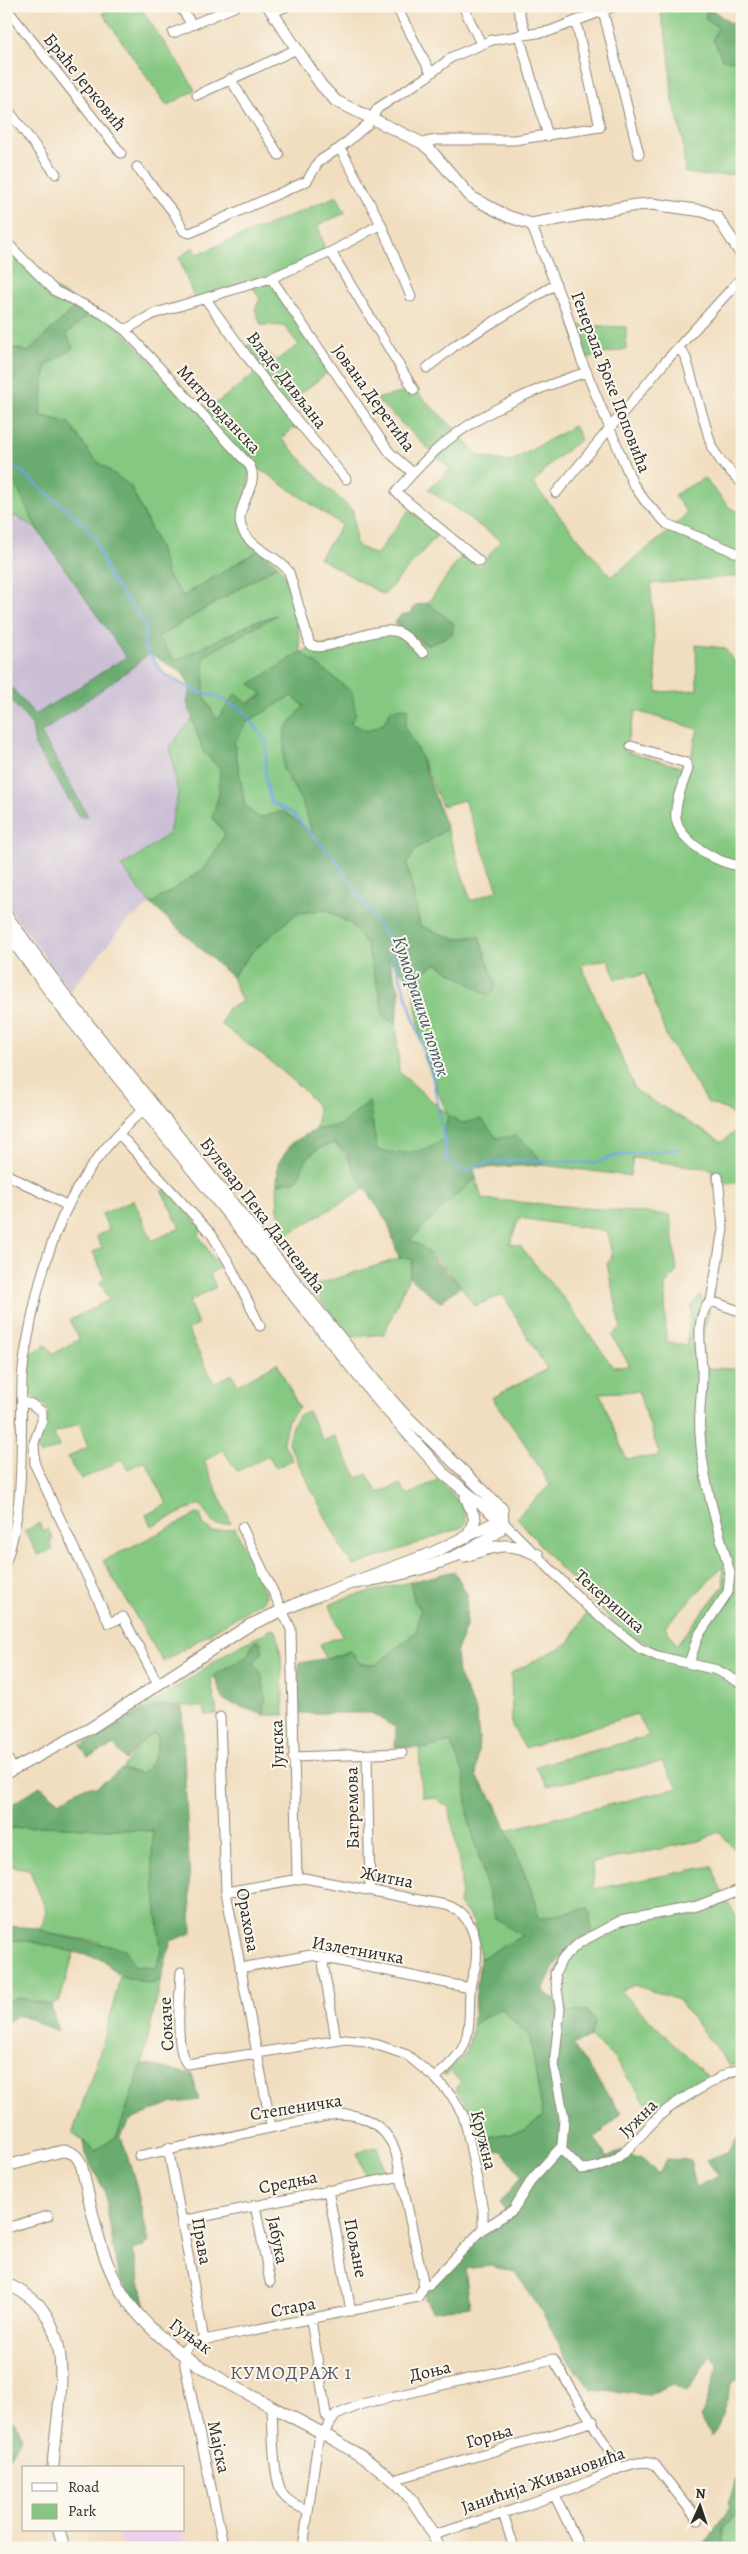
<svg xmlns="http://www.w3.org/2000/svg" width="748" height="2554" font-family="Alegreya,serif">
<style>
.built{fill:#ebd1eb}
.industrial{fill:#cbbfd5}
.green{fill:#84c881;stroke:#587a56;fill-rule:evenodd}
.forest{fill:#6bac6f;stroke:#4b6c4d;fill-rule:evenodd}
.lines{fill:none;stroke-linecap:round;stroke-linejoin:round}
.stream{stroke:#6da6dc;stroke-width:2.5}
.minor-casing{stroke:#8e8476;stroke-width:11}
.tertiary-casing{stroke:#8e8476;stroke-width:13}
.minor{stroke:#fff;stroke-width:9}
.tertiary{stroke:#fff;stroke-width:11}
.labels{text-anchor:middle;stroke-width:4;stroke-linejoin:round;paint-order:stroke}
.street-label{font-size:18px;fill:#2b2b2b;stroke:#fbf7ec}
.water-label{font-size:19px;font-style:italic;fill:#425669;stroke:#fbf7ec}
.neighbourhood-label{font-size:19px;letter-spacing:1px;fill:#595667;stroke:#fbf7ec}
</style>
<rect width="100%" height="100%" fill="#fbf7ec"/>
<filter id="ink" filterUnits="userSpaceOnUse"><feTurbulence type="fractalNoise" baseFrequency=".02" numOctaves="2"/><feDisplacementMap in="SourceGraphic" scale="10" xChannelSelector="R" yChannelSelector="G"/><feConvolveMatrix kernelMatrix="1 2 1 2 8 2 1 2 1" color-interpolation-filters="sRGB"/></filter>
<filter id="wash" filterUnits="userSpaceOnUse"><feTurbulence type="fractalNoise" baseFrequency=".0096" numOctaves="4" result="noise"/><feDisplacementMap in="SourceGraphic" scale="20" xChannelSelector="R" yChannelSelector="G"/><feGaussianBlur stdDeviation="1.12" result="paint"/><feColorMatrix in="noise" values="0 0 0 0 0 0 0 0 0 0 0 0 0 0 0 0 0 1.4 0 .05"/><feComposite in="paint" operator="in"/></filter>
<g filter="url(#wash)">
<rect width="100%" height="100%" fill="#f1dec0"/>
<path class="built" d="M116,2530H182L187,2548H122Z"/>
<path class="industrial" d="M6,458L163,673L191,689L187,702L225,834L151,904L126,922L70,991L6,904Z"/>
<path class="green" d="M107,6H144L141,8C158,36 179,61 195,90L167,106L103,14Z
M659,6H708L705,19L718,27L722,59L742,62V177L738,178L736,174L709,176L685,173L683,140L672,96L669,52Z
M337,196L345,213L318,225L326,254L272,278L333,368L285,406L300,424L281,438L326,486L353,511L356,545L376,555L409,510L439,533L384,595L319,558L342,525L261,470L251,467L241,526L261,549L183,596L167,575L159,547L131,487L93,458L69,423L40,415L46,366L73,348L66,334L95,310L111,319L202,414L258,371L242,349L258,340L275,361L299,345L284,326L261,325L255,309L260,299L251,284L195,301L179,258L193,247L198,254Z
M6,242L41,280L79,303L28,352L6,345Z
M571,325L626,327V349L581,359Z
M414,390L459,433L478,456L510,462L574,426L581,439L552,462L533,484L611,577L667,533L687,513L674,495L704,478L730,508L742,513V576L651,584L657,692L697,690L696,645L724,648L736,663H742V1123L727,1110L708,1103L666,1036L645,974L616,979L608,959L581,965L636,1091L722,1142L742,1126V1192L739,1182L713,1186L712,1169L633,1158L630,1176L544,1165L532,1149L475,1130L429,1149L400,1155L377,1150L368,1102L340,1125L315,1130C316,1124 319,1116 318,1110C313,1090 240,1039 221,1024L227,1009L242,1002L232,977L252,952L297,913L327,910L351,924L366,944L381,1000L383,1017L396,1023L399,1072L447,1114L424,1056L412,983L436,963L489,996L496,986L479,936L455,939L420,926L407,864L416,849L447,829L471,901L498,890L464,800L442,806L419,753L392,709L383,724L368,731L349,723L352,692L251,684L263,694L217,720L204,696L203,656L274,616L254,622L175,661L158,637L278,565C296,589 297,623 301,652L372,632L390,631L429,645L454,624L428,603L462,555L479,567L501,541L428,489L450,469L376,399ZM636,711L698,729L688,769L624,751Z
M6,477L13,479L37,529L16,516L6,521Z
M291,695L304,706L285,730L283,769L302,802L314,834L259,818L245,806L234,742L247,722Z
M192,719L204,753L220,769L219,795L212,817L225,834L205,868L151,904L121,866L139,856L169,833L178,794L170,747Z
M334,1143C349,1156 356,1173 367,1188L286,1235L278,1210L277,1184L297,1180C307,1156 309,1151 334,1143Z
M476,1178L482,1199L670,1215L677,1271L665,1285L666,1341L686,1346L692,1306L700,1295L710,1311L701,1341L702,1368L738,1369L742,1372V1858L719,1831L703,1840L592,1863L594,1889L712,1866L724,1897L742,1925L741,2064L730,2066L678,2000L635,1985L620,1991L711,2080L655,2115L612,2056L590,2037L595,2022L579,2012L565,2011L555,1974L589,1908L538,1919L536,1902L506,1830L678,1788L662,1762L547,1786L535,1766L649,1736L637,1714L525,1748L512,1726L511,1673L569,1643L589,1608L639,1648L688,1662L682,1657L653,1647L620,1629L553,1561L517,1517L550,1485L525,1444L492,1398L547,1369L503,1295L474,1306C461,1284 434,1250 410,1241L437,1212ZM519,1218L607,1231L612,1256L607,1265L621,1327L612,1336L630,1366L613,1367L565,1300L520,1246L510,1244ZM638,1391L660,1456L626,1459L600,1393ZM722,1567L724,1585L676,1645L665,1626Z
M167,1189L203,1230L198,1234L219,1268L210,1273L216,1287L189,1302L198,1324L188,1330L214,1383L232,1374L238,1385L277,1363L299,1408L288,1420L283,1442L292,1460L276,1468L269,1456L237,1471L223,1450L204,1461L231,1523L217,1525L212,1522L200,1504L151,1526L146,1515L167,1504L145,1461L128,1469L123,1459L82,1479L74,1470L68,1457L88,1447L79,1423L54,1434L59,1447L40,1455L36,1445L49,1413C45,1402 38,1402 30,1394C21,1386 28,1366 29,1355L46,1345L53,1354L79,1339L70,1320L109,1300L100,1282L105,1278L93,1252L102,1248L96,1236L109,1230L102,1214L134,1200L152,1241L180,1228L162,1191Z
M404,1257L413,1259L409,1277L384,1334L351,1337L309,1287Z
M308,1411L323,1441L334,1436L358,1478L367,1474L378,1493L400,1484L408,1495L439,1479L465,1509L466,1523L462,1527L354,1566L345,1555L288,1443C291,1427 292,1417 308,1411Z
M199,1513L204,1525L212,1532L235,1528L266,1595L264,1600L163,1662L103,1561Z
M39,1523L43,1531L48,1529L53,1539L50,1541L53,1549L38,1555L25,1531Z
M410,1582L415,1604L421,1609L416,1632L376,1665L361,1664L350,1651L325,1659L320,1644L342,1636L330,1605L345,1598Z
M272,1629L277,1632L281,1656L284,1715H264L265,1697L262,1675L254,1663L263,1652L255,1641L247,1656L211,1679L217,1714L206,1715L203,1707L161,1705L141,1712L82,1748L80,1745L162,1697L230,1651Z
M156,1733C159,1751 154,1760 142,1774L122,1769L144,1739Z
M450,1741L464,1774L469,1820L522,1936L480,1959C479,1936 477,1919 458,1904C467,1888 453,1828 449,1808L436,1798L422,1797L419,1748H427Z
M41,1826L153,1831L152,1860L161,1951L156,1969L146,1966L135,1967L99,1942L50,1934L40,1930L47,1912L29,1869L6,1865V1829Z
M6,1940L29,1941L74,1952L60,2000L51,2005L17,1998L6,2001Z
M120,1976L153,1984L161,1979L142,2064L117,2136L95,2151L73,2132L107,2030Z
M501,2008L530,2038L543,2116L525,2130L478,2139L469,2110L455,2088L461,2083L450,2071L444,2076L442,2074C464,2058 469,2052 472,2025Z
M377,2146L386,2173L367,2180L357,2153Z
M6,2469L16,2548H6Z
M742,2508V2548H724V2528Z"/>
<path class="forest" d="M708,6L731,24L742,21V62L722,59L713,39L718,27L705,19Z
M79,303L95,310L66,334L73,348L46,366L40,415L69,423L93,458L131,487L159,547L167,575L183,596L261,549L278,565L158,637L175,661L254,622L277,615L204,656V696L217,720L235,694L248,704L263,695L250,684L301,652L352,692L356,715L350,723L368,731L383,724L392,709L408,708L405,728L419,753L447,829L416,849L407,864L420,926L455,939L479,936L496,986L489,996L436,963L412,983L388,959L400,992L396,1023L383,1017L381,1000L366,944L351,924L327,910L297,913L252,952L232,977L151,904L205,868L225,834L212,817L219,795L220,769L204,753L187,702L191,689L184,674L149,653L133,667L41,733L88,816L80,817L35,746L32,725L6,694L11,687L35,715L126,657L37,529L13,479L6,477V345L28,352ZM291,696L304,706L285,729L283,769L302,802L313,834L283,811L259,818L245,806L234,743L247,722Z
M428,603L454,624L452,634L429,645L401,630L395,623L401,615L411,613L416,605Z
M369,1102L377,1150C402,1155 422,1154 443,1140L448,1115L462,1123L481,1119L497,1138L516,1136L532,1149L544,1165L474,1168L476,1178L437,1212L410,1241L420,1245L461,1286L440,1302L409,1277L413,1259L399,1258L388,1223L354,1171L346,1153L335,1143C310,1149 307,1157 297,1180L277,1184L278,1163L293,1142L315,1130L340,1125Z
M454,1571L467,1594L466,1626L456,1653L458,1674L476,1712L479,1739L476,1776L496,1804L536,1902L538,1919L589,1908L593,1936C563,1953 555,1959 543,1991L556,2000L565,2011L578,2012L586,2010L595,2022L590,2037L573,2045L621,2113L595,2139L607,2158L622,2150L635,2158L641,2157L659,2174L667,2159L690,2160L696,2187L718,2176L707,2160L729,2151L742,2131V2380L734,2379L718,2426L711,2437L701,2418L719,2364L710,2356L687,2392L672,2384L649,2395L592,2389L570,2364L541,2310L515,2272L490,2266L465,2269L470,2306L432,2311L425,2299V2291L474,2237L506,2215L501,2202L522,2176L502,2152L478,2150L482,2147L478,2139L525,2130L543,2116L530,2038L501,2008L472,2025L480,1959L522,1936L495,1918L469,1820L464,1774L450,1742L427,1748L395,1747L396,1728L371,1713H297L299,1663L334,1657L350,1651L361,1664L376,1665L416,1632L421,1609L415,1604L410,1582Z
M255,1641H260L263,1652L254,1663L262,1674L265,1697L264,1715L224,1701L214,1675L247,1656Z
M161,1705L182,1708L192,1933L171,1941L161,1979L153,1984L120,1976L102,1959L29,1941L6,1940V1926L37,1928L50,1934L125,1949L135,1967L146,1966L156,1969L161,1951L152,1860L153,1831L41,1826L6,1829V1808L40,1786L59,1802L84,1787H97L122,1769L142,1774C154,1761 160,1751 156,1733L144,1739L126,1760L114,1745L88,1757L82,1748L141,1712Z
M17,1998L51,2005L58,2031L23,2016H17L6,2023V2001Z
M142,2064L192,2074L199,2100L168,2104L129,2121L121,2136L135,2181L149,2242L144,2247L133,2250L146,2307L138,2308L118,2276L104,2190L85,2154L83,2141L95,2151L117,2136Z
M6,2419L16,2422L22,2437L6,2461Z
M742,2466V2508L724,2528V2548H700L710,2538L730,2507L728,2504Z"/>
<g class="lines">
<path class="stream" d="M6,455L10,462L83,523L95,538L109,577L146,625L144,647L163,673L191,689L218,697L245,712L267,743L265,777L271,802L292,813L335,859L388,940L433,1078L446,1149L445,1158L464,1171L490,1162L519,1160L595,1163L615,1156L679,1149"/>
</g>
</g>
<g filter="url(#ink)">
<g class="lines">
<defs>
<path id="minor" d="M180,6L192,25
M396,6L431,73
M463,6L481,44
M517,6L526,34
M6,8L121,153
M603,11L639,154
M272,13L287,6
M173,33L236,6
M519,35L548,136
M230,79L279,155
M197,95L297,49
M6,107L56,174
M422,143L436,140H514L600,127L576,22
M340,148L381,224L411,297
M137,167L174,213L184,231L190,233L307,181L319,161L340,148L368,124L378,108L425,78L452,57L492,40L550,31L615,6
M531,224L565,308L581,359L633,484L645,501L667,524L742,555
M6,242L55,291L103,314L125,330L250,466C260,485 235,506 241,526C248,549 277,554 289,572L310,645C327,654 373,624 398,632C407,635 416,646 423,653
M331,252L414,390
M271,278L390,453L413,473
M205,298L273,392L346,479
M125,330L153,314L271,278L331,252L381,224
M679,347L686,358L712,448L723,464L742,483
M427,368L457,344L556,284
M556,493L665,362L742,277
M479,561L396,492C408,479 420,465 433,453C472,416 535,388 587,372
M631,746L686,763L688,769C683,783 674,804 676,818C680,843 719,864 742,866
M119,1134L212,1235L229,1263L260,1326
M6,1174L66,1205
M711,1301L723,1229L718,1177
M22,1402L31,1404L42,1412V1421L34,1443L35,1465L109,1623L123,1617L158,1684
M503,1522L589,1608L639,1648L657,1656L717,1670L742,1684
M242,1527L291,1629L297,1878
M6,1561C26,1503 20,1441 22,1381C23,1359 28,1338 32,1317C49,1231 79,1163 148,1106
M689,1663L698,1636L728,1592L730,1573C718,1527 702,1480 700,1433C698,1412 703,1390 702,1368C701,1349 694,1315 711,1301L742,1312
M220,1717L226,1892L271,2126
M6,1755L13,1770
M367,1755L370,1890
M293,1757L402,1753
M226,1892L304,1878L446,1905C472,1913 480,1943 475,1968C473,1976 470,1982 470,1990C469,2007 471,2031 463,2047C457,2059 445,2069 435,2078
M322,1957L336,2040
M240,1968L311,1955L470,1988
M181,1972C180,1992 174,2049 187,2064L346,2039L366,2041L407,2055L435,2078L452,2096L463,2115L467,2130L483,2210V2229
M168,2148L204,2340
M561,2149L581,2169C624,2168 635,2136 664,2112C679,2100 697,2090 714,2081C722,2076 732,2069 742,2070
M139,2156L331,2115C360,2111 386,2124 396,2153L424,2286
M328,2190L351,2311
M255,2205L270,2282
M182,2221L401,2176
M6,2228L48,2216
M311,2320L325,2408L326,2415L331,2420
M272,2406C273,2426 272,2481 284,2496C290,2503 299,2507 307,2510
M393,2480L557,2433L593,2421
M555,2496L580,2548
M503,2513L514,2548
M433,2535C486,2519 539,2503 590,2481C605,2475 641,2455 655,2465L698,2520
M224,2548L185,2366C182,2347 186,2344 204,2340L418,2297L424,2286L430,2284L483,2229L513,2210L532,2179L562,2146L564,2118L554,2065L560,2009L555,1974L562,1959L579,1943L620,1921L697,1906L742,1889
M303,2548L318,2440L336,2415L362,2404L553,2359L620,2468"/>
<path id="tertiary" d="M268,6L321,85L336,101L422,143L432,152L471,197L507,216L531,224L636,205L652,204L703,211L717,217L742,255
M6,915L64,994L375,1381L402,1412L502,1509L503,1522L499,1531C456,1563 405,1575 354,1583
M6,932L65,1012L378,1400L444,1474L503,1522
M466,1497L475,1519L467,1537
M465,1556C495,1546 508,1540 538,1555
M6,1773L91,1728L248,1626L303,1601L432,1553L492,1524L503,1522
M6,2166L62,2151C72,2151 77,2155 81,2164C93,2212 99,2262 129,2303C190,2385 314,2414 392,2479C413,2497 428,2523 439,2548
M6,2283C17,2289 29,2295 38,2304C77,2348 55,2416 53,2468
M59,2530L64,2548"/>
</defs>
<use href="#minor" class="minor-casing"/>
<use href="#tertiary" class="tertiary-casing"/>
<use href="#minor" class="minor"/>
<use href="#tertiary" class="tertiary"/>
</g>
</g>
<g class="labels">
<g class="street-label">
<text transform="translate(85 82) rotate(51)" y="6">Браће Јерковић</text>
<text transform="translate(287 380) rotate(52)" y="6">Владе Дивљана</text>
<text transform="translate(611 382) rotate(69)" y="6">Генерала Ђоке Поповића</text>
<text transform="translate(374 398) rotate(54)" y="6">Јована Деретића</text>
<text transform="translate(219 409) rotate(47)" y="6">Митровданска</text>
<text transform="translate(263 1215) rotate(52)" y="6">Булевар Пека Дапчевића</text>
<text transform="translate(610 1601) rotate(41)" y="6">Текеришка</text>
<text transform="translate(277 1744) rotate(-92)" y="6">Јунска</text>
<text transform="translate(352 1808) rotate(-91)" y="6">Багремова</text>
<text transform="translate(387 1877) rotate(11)" y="6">Житна</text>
<text transform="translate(248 1920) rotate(80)" y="6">Орахова</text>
<text transform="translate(358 1950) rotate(10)" y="6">Излетничка</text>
<text transform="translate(166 2024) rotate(-93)" y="6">Сокаче</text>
<text transform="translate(296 2107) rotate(-9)" y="6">Степеничка</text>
<text transform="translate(638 2118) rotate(-45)" y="6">Јужна</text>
<text transform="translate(484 2140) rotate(76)" y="6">Кружна</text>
<text transform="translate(288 2182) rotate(-11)" y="6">Средња</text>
<text transform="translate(278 2240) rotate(79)" y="6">Јабука</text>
<text transform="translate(202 2241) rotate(80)" y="6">Права</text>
<text transform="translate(356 2248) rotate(79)" y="6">Пољане</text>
<text transform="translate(293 2307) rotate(-11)" y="6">Стара</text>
<text transform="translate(191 2336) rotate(36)" y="6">Гуњак</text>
<text transform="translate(430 2371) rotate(-13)" y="6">Доња</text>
<text transform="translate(489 2436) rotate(-16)" y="6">Горња</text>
<text transform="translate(219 2447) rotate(78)" y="6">Мајска</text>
<text transform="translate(543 2480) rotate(-19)" y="6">Јанићија Живановића</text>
</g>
<g class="water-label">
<text transform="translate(422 1006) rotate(72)" y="7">Кумодрашки поток</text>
</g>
<g class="neighbourhood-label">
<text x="291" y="2379">КУМОДРАЖ 1</text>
</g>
</g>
<rect width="748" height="2554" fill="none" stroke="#fbf7ec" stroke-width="25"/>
<rect x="22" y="2466" width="162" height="65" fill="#fbf7ec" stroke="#a8a59f"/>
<rect x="32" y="2483" width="25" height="8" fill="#ffffff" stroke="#a8a59f"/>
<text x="68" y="2492" font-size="15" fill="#2b2b2b">Road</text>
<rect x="32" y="2504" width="25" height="15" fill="#84c881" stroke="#a8a59f"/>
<text x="68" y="2516" font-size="15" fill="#2b2b2b">Park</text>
<g transform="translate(700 2506) rotate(3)" stroke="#fbf7ec" stroke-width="4" paint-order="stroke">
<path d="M0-4L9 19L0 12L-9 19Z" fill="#2b2b2b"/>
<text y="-8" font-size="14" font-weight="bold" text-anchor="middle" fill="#2b2b2b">N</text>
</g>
</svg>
